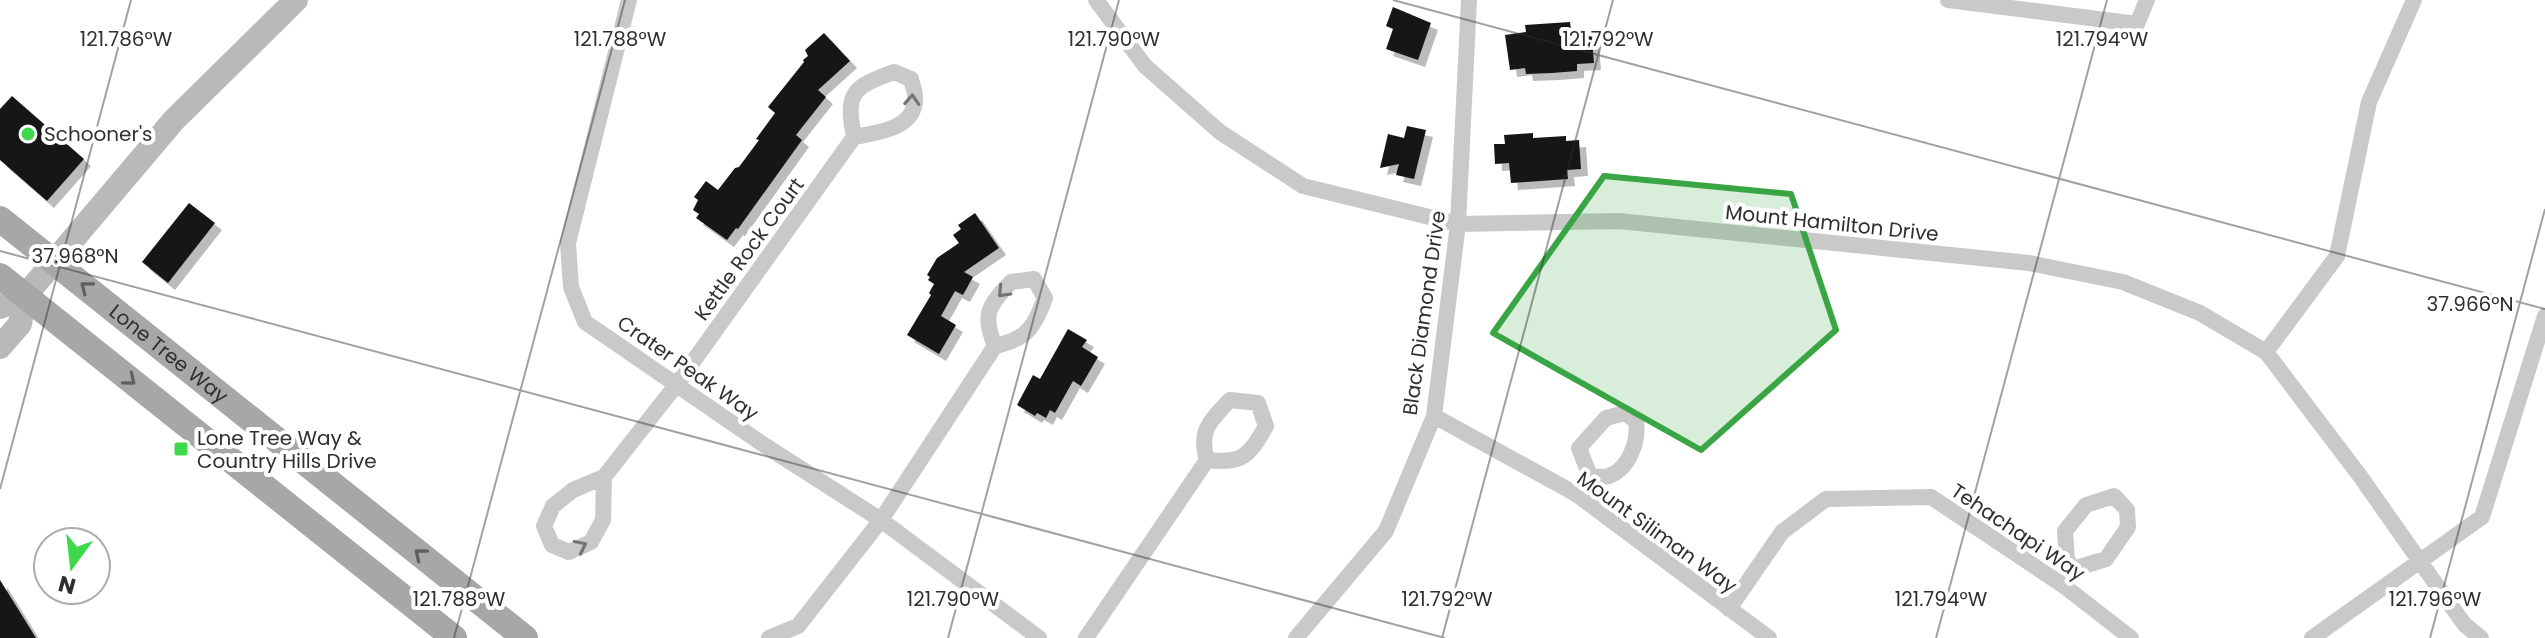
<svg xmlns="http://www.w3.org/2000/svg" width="2545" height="638" font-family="Poppins,sans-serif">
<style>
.building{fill:#161616;filter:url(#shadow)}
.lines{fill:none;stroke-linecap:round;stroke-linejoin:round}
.street{stroke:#c9c9c9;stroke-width:16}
.secondary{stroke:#b9b9b9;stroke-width:24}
.primary{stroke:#a7a7a7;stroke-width:26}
.oneway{stroke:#747474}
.oneway2{stroke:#5f5f5f}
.marked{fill:#3aa544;fill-opacity:0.2;stroke:#3aa544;stroke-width:6;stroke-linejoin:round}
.ticks{fill:none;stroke:#2f2f2f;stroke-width:2;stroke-opacity:0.45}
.poi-dot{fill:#3ed84d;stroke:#fff;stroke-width:3}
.labels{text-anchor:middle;stroke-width:8;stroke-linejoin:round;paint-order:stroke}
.poi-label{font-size:20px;fill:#2f2f2f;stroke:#fff;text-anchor:start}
.street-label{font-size:20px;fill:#2f2f2f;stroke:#fff}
.ticks-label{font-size:20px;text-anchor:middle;fill:#2f2f2f;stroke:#fff;stroke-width:8;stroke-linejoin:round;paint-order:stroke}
</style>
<defs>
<filter id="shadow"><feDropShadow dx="7" dy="7" stdDeviation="0" flood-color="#0004"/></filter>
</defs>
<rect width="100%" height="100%" fill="#fff"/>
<path class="building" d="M1393,7L1431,23L1418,60L1386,49L1393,29L1386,26Z
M1570,22L1571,30L1591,28L1594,63L1577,64V71L1552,73L1526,74L1525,68L1510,70L1505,35L1526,32L1525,25Z
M824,33L850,61L818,90L826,97L796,135L802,140L738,229L736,228L727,240L696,218L699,214L693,210L698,200L694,197L706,181L718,190L735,168L739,167L759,140L756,139L775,113L768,107L804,62L803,60L808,56L805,50Z
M12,96L84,159L47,201L0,160V109Z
M1407,126L1426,130L1414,179L1396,175L1399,164L1380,168L1388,134L1404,138Z
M1533,133V138L1566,136V141L1579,140L1581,169L1567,170L1568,179L1511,183L1509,163L1495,164L1494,144H1505L1504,135Z
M189,203L215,223L168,283L142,262Z
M975,213L999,248L964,272L973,277L963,295L955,291L941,316L956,325L939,354L907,335L931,295L929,293L934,284L928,280L930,277L927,275L937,258L959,243L953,235L961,229L958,225Z
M1068,329L1087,340L1082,347L1098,357L1081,386L1073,381L1055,413L1050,410L1046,418L1037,413L1035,416L1017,405L1033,375L1040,379Z
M0,580L36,638H0Z"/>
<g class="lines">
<path class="street" d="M629,0L568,243L571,287L585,322L761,443L881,520L1039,638
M1096,0L1145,66L1220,132L1303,186L1458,224L1619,221L2029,263L2123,282L2200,313L2266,352L2360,476L2464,624L2481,638
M1948,0L2137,24L2147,0
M2266,352L2337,256L2369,102L2414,0
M1230,400L1258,403L1266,426C1249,456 1243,464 1207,460C1198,431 1210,421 1230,400Z
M1625,413L1636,421C1639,440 1630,468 1609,476C1604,478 1596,476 1590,476L1579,448L1606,418Z
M1434,416L1576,494L1769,638
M604,477L603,520L591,542L569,552L552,545L544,526L553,506L573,490L604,477L677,384L854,137C876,133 915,129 915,99C916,93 912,85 911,79L894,72C853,87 845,92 854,137
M2064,586L2073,569L2106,559L2128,527L2127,510L2114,496L2086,505L2065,531L2067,559L2073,569
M1729,609L1782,532L1826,499L1931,497L2064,586L2131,638
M769,638L798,626L881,520L995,346C1027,339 1034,328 1045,298L1034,279L1011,282C988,306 982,315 995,346
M1086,638L1207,460
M1296,638L1386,531L1434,416L1458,224L1469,0
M2312,638L2482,517L2545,316"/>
<path class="secondary" d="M0,307L25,296L174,120L296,0
M0,347L20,324L25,296"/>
<g class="primary">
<path id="s1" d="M0,219L525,638"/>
<path d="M0,276L454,638"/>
</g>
</g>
<defs><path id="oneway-chevron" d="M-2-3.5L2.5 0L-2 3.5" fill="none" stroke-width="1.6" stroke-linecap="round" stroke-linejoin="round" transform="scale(2)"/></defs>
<g class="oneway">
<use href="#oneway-chevron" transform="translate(912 100) rotate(-87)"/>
<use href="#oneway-chevron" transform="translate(1003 292) rotate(134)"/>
<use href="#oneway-chevron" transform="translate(581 546) rotate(-26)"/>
</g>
<g class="oneway2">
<use href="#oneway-chevron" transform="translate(86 287) rotate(-142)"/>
<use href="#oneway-chevron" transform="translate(130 380) rotate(39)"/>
<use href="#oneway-chevron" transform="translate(420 554) rotate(-141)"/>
</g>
<path class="marked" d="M1604,176L1791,194L1836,330L1701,450L1493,333Z"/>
<path class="ticks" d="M1393,0L2545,309M0,251L1445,638M0,489L131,0M454,638L625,0M948,638L1119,0M1442,638L1613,0M1936,638L2107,0M2430,638L2545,209"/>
<g class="poi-dot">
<circle cx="28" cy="134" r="8"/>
<rect x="173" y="441" width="16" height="16" rx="4"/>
</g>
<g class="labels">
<g class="poi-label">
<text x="44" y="141">Schooner's</text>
<text x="197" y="445">Lone Tree Way &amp;<tspan x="197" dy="23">Country Hills Drive</tspan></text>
</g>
<g class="street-label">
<text transform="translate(1832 223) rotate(6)" y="7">Mount Hamilton Drive</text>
<text transform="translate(749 249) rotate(-54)" y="7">Kettle Rock Court</text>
<text transform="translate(1424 313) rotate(-82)" y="7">Black Diamond Drive</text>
<text dy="7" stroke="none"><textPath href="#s1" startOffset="216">Lone Tree Way</textPath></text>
<text transform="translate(688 368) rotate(35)" y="7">Crater Peak Way</text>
<text transform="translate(1657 532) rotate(36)" y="7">Mount Siliman Way</text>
<text transform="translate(2018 532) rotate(34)" y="7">Tehachapi Way</text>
</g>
</g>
<g class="ticks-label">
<text x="126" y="46">121.786°W</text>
<text x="620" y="46">121.788°W</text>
<text x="1114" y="46">121.790°W</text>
<text x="1608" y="46">121.792°W</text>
<text x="2102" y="46">121.794°W</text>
<text x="75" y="263">37.968°N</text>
<text x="2470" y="311">37.966°N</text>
<text x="459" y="606">121.788°W</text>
<text x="953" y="606">121.790°W</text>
<text x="1447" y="606">121.792°W</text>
<text x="1941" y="606">121.794°W</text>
<text x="2435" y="606">121.796°W</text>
</g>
<g transform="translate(72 566) rotate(195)"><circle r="38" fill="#ffffff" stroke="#acacac" stroke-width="2"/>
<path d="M0-6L14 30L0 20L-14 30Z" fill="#3ed84d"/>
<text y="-12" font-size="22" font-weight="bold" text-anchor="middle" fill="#2f2f2f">N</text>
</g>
</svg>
